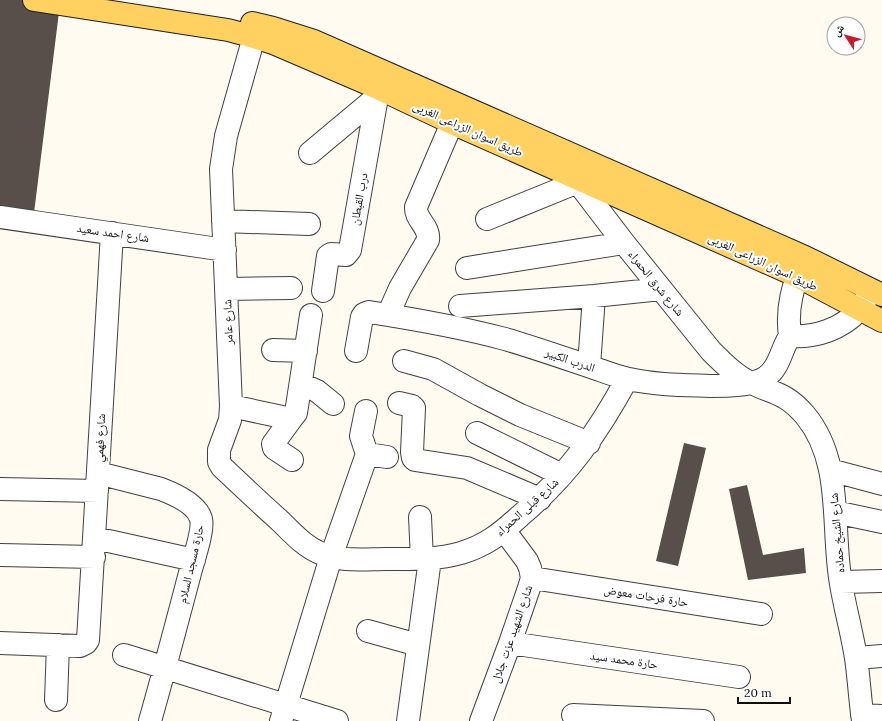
<svg xmlns="http://www.w3.org/2000/svg" width="882" height="721" font-family="Lora,'Noto Naskh Arabic',serif">
<style>
.building{fill:#584f4a}
.lines{fill:none;stroke-linecap:round;stroke-linejoin:round}
.minor-casing{stroke:#414141;stroke-width:24}
.major-casing{stroke:#1f1f1f;stroke-width:24}
.minor{stroke:#fff;stroke-width:22}
.major{stroke:#ffd160;stroke-width:22}
.labels{text-anchor:middle;stroke-width:4;stroke-linejoin:round;paint-order:stroke}
.street-label{font-size:12px;fill:#0e0e0e;stroke:#fff}
</style>
<rect width="100%" height="100%" fill="#fffbf0"/>
<path class="building" d="M0,0H32L60,4L33,221L0,217Z
M684,443L706,448L678,566L656,561Z
M747,485L763,555L804,548L806,573L748,580L729,489Z"/>
<g class="lines">
<defs>
<path id="minor" d="M254,37L226,136L221,169L231,406L230,420L219,450V462L222,467C241,485 259,502 278,519C291,531 303,546 320,553C340,562 365,559 386,559C412,559 436,560 461,553C487,545 500,534 520,516C568,475 597,434 627,379
M310,153L377,97
M572,175L624,243L711,351C723,363 736,376 751,383C775,394 786,393 805,415C844,462 831,527 841,584C845,608 852,633 856,658C859,679 860,700 863,721
M0,217L225,250
M487,219L578,182
M223,221L309,224
M467,268L624,243
M227,289L291,288
M323,291L328,256L331,254L346,255L350,250L377,97L380,89
M460,306L594,296L661,289
M388,315L400,288L428,240C430,226 415,220 416,207L452,123
M790,336C815,338 842,329 859,310C863,305 866,299 869,294
M790,336C786,308 793,285 804,259
M273,350L306,351
M356,351L362,317L364,314L369,312C414,319 460,327 505,339C536,348 567,359 597,369C608,373 618,377 629,379C656,385 683,385 710,386C726,386 753,386 766,377C780,367 781,349 790,336
M404,361L433,369L480,395L520,415L589,443
M589,366L594,296
M301,384L317,391L333,404
M399,403L412,406L414,408L412,452L413,458L415,460L467,468L540,499
M231,406L287,418H292L296,413L311,315
M477,433L562,475
M367,454L387,457
M292,460L274,448L273,444L292,418
M830,470L882,484
M98,473L161,489C174,494 197,504 201,519C204,530 193,561 190,573C177,622 164,672 150,721
M0,489L97,491
M835,512L882,522
M420,517L422,559
M95,538L194,560
M0,555L94,557
M532,578L761,614
M841,582L882,581
M368,631L418,645
M0,643L80,646L86,643L88,640L112,233
M510,643L739,677
M124,655L337,721
M856,658L882,656
M56,700L58,645
M573,715L703,721
M862,715L882,716
M281,721L331,557L366,457L367,454L361,436L366,411
M408,721L430,559
M481,721L510,643L529,588L532,578L530,568L527,561L504,530"/>
<path id="major" d="M34,0L228,30L254,37L273,43L380,89L452,123L797,276L882,321
M252,23L273,28L314,41L805,257L882,295"/>
</defs>
<use href="#minor" class="minor-casing"/>
<use href="#major" class="major-casing"/>
<use href="#minor" class="minor"/>
<use href="#major" class="major"/>
</g>
<g class="labels">
<g class="street-label">
<text transform="translate(468 129) rotate(24)" y="4">طريق اسوان الزراعى الغربى</text>
<text transform="translate(359 199) rotate(-80)" y="4">درب القبطان</text>
<text transform="translate(113 233) rotate(8)" y="4">شارع احمد سعيد</text>
<text transform="translate(763 262) rotate(25)" y="4">طريق اسوان الزراعى الغربى</text>
<text transform="translate(656 283) rotate(51)" y="4">شارع شرق الحمراء</text>
<text transform="translate(228 322) rotate(-92)" y="4">شارع عامر</text>
<text transform="translate(570 360) rotate(19)" y="4">الدرب الكبير</text>
<text transform="translate(100 438) rotate(-87)" y="4">شارع فهمي</text>
<text transform="translate(527 507) rotate(-42)" y="4">شارع قبلى الحمراء</text>
<text transform="translate(837 533) rotate(-95)" y="4">شارع الشيخ حماده</text>
<text transform="translate(191 564) rotate(-77)" y="4">حارة مسجد السلام</text>
<text transform="translate(646 596) rotate(9)" y="4">حارة فرحات معوض</text>
<text transform="translate(512 634) rotate(-71)" y="4">شارع الشهيد عزت جلال</text>
<text transform="translate(624 660) rotate(8)" y="4">حارة محمد سيد</text>
</g>
</g>
<g transform="translate(846 36) rotate(306)"><circle r="19" fill="#ffffff" stroke="#9f9f9f"/>
<path d="M0-3L7 15L0 10L-7 15Z" fill="#cb1929"/>
<text y="-6" font-size="11" font-weight="bold" text-anchor="middle" fill="#0e0e0e">ش</text>
</g>
<path d="M738 697v6h52v-6" fill="none" stroke="#0e0e0e" stroke-width="2"/>
<text x="744" y="697" font-size="12" fill="#0e0e0e" stroke="#ffffff" stroke-width="3" paint-order="stroke">20 m</text>
</svg>
